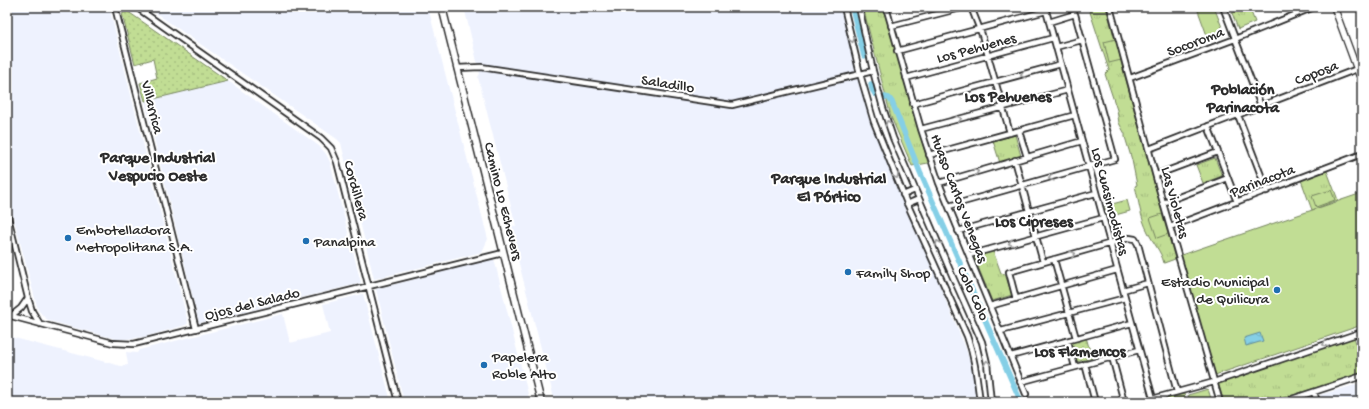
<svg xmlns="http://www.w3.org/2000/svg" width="1369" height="409" font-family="'Gochi Hand',sans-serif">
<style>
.built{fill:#eef2fe}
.grass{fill:url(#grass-dots);stroke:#768460}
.park{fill:url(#park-tufts);stroke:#768460}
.pitch{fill:#c1dd94;stroke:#768460}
.water{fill:url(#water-waves);stroke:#618d9b}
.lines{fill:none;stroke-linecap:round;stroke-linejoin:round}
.canal{stroke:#85cfe6;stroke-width:5.5}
.minor-casing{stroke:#2b2b2b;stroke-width:8}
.tertiary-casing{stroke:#2b2b2b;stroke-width:8}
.secondary-casing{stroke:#2b2b2b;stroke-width:9}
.minor{stroke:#fff;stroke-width:4.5}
.tertiary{stroke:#fff;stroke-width:5.5}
.secondary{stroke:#fff;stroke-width:6}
.oneway{stroke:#a0a0a0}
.poi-dot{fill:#1f6fb2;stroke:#fff;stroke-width:1.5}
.labels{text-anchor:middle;stroke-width:4;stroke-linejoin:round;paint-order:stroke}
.street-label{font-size:15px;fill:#2b2b2b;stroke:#fff}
.poi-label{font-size:15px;fill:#2b2b2b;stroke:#fff;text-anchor:start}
.neighbourhood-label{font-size:16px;font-weight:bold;fill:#2b2b2b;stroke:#fff}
</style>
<defs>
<pattern id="grass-dots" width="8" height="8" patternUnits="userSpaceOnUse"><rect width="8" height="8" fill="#c1dd94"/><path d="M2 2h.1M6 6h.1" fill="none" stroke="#a6be80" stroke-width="1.8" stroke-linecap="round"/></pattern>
<pattern id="park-tufts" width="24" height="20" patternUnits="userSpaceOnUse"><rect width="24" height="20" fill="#c1dd94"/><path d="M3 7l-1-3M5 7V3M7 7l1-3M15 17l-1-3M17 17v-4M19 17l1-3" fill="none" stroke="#a6be80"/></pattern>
<pattern id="water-waves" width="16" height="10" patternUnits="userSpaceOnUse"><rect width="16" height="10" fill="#85cfe6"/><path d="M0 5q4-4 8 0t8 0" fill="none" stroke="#73b2c5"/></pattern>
</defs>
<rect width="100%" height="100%" fill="#fff"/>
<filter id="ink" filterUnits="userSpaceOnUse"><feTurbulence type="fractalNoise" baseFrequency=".025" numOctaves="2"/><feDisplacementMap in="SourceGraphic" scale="8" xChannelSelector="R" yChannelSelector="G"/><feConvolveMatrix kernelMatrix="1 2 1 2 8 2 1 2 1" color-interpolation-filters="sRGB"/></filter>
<g filter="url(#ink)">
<path class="built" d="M7,7H109L188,323L186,325L144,337L125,339H116L50,321L45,318L38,310L7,193Z
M147,7H428L488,239L482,252L374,279L341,143L337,139Z
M464,7H840L859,82L946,301L966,349L976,381L978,402H555L509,225L516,226L478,77L480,74Z
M228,81L319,146L326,154L330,162L361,283L199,323L145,101Z
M494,259L530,402H404L376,289Z
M363,294L391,402H7V336L121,366L128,365L126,352L137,353L139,350L283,314L290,343L330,333L323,304Z
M1362,383V402H1322L1320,395Z"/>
<path class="grass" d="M127,11L228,81L145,101L140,83L157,78L153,59L135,64L122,14Z
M1086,337L1092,358L1077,362L1071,342Z"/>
<path class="park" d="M863,7H884L928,163L912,166L891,117Z
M1096,7H1106L1175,259L1164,263C1161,251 1153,243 1148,232C1140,217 1139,201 1135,186L1137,185L1132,160L1125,137V134L1119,123L1117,110L1105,74L1109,70L1089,9Z
M1245,7H1249L1255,22L1238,29L1232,13Z
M1015,135L1021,156L1000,163L993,141Z
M1215,158L1222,176L1203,183L1196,165Z
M1327,171L1338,200L1312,210L1301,180Z
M993,251L1001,273L1005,274L1012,295L992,301L974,257Z
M1354,337L1362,363V373L1271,402H1224L1218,383Z
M1184,394L1186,402H1158V401Z"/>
<path class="pitch" d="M1198,7H1214L1225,35L1209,41L1197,8Z
M1116,39L1121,60L1109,63L1104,42Z
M1331,190L1335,200L1316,207L1312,196Z
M1362,193V325L1215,375L1181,255Z
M1127,200L1130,211L1108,217L1105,206Z
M1162,214L1168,234L1157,238L1150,218Z
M1208,389L1212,402H1190L1188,395Z"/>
<path class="water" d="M1260,333L1263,341L1246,346L1244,338Z"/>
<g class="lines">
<path class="canal" d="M852,7L864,56
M871,84L872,89L875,94
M885,97L889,98L892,102L920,172L1021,402"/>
<defs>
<path id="minor" d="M115,7L196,329
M136,7L321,138L331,148L337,162L398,402
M844,7L860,74L874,122L906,201L967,336C975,358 977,379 980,402
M859,7L873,71L883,108L893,138L952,275L982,342L987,363L991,402
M886,7L921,129L939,183L1026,394
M971,7L982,35L1010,133
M1045,7L1154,402
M1110,7L1163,203L1220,402
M1223,7L1261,106
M891,26L965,7
M1056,47L1082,40
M897,51L1046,11
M457,68L481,67L732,105L873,71
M906,78L1053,38
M1130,78L1235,39L1314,7
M913,104L1061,64
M1238,115L1267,191
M1208,126L1237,202
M921,129L1068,90
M1019,131L1027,157
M1149,149L1357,69
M929,155L1075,115
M1015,160L1043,262
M1156,175L1218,152
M939,183L1082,141
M903,195L915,190
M1163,203L1228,178
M907,204L919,199
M949,206L1115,159L1075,14L1049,22
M7,213L28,298L32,311L40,324
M1170,227L1362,154
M958,231L1096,193
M969,255L1103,218
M1054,259L1076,338
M1123,290L1148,283
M1016,299L1009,272L1129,238L1135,239L1138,244L1177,392
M990,306L1117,270
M7,315L113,343L134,344L503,253
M11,316L21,308L28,298
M1001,331L1125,298
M1068,341L1075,367
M1011,356L1132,323
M1112,357L1124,402
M1085,364L1095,402
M1020,382L1139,350
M1314,392L1317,402
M1141,402L1214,382L1362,332
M1283,402L1362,376"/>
<path id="tertiary" d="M1334,7L1362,83"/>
<path id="secondary" d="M442,7L541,402"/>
</defs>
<use href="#minor" class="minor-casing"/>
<use href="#tertiary" class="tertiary-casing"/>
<use href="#secondary" class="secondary-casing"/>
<use href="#minor" class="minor"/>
<use href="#tertiary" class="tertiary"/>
<use href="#secondary" class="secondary"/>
</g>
<defs><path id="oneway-chevron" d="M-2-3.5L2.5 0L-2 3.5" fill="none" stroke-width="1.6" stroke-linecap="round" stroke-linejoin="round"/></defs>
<g class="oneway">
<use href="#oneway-chevron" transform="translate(852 40) rotate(76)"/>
<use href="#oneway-chevron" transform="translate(1023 75) rotate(164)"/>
<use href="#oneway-chevron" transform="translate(959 119) rotate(-15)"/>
<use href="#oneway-chevron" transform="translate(888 123) rotate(-109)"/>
<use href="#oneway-chevron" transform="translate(976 172) rotate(-16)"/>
<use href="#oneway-chevron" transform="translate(896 176) rotate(68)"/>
<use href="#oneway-chevron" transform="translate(1051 178) rotate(165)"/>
<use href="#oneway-chevron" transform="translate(938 243) rotate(-113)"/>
<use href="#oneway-chevron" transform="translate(1011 243) rotate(165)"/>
<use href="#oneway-chevron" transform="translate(1073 254) rotate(-16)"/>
<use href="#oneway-chevron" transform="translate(1325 344) rotate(161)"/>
<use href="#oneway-chevron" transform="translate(987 363) rotate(-99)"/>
</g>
</g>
<g class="poi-dot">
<circle cx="68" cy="238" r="4"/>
<circle cx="306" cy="241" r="4"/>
<circle cx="848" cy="272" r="4"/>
<circle cx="1277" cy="290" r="4"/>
<circle cx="484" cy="365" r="4"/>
</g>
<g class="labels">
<g class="street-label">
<text transform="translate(1195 41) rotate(-21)" y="5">Socoroma</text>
<text transform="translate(976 47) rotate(-15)" y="5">Los Pehuenes</text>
<text transform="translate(1316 72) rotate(-21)" y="5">Coposa</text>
<text transform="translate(668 83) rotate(9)" y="5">Saladillo</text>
<text transform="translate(153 107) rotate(76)" y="5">Villarrica</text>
<text transform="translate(1262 180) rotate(-21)" y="5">Parinacota</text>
<text transform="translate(357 190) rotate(75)" y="5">Cordillera</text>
<text transform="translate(960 198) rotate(69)" y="5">Huaso Carlos Venegas</text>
<text transform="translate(504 201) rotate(76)" y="5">Camino Lo Echevers</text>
<text transform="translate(1111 201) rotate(75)" y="5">Los Cuasimodistas</text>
<text transform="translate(1176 202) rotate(75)" y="5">Las Violetas</text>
<text transform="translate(974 293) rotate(65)" y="5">Colo Colo</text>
<text transform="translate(252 303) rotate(-14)" y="5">Ojos del Salado</text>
</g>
<g class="poi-label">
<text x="76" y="234">Embotelladora<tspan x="76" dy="17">Metropolitana S.A.</tspan></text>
<text x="314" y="246">Panalpina</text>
<text x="856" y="277">Family Shop</text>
<text x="1269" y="286" text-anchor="end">Estadio Municipal<tspan x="1269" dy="17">de Quilicura</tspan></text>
<text x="492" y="361">Papelera<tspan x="492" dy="17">Roble Alto</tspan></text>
</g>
<g class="neighbourhood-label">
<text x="1243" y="94">Población<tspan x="1243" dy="18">Parinacota</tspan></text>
<text x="1008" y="101">Los Pehuenes</text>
<text x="158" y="162">Parque Industrial<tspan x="158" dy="18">Vespucio Oeste</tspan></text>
<text x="829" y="183">Parque Industrial<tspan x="829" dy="18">El Pórtico</tspan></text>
<text x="1034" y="226">Los Cipreses</text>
<text x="1080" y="356">Los Flamencos</text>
</g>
</g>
<rect width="1369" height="409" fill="none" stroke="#fff" stroke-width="24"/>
<rect x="12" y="12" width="1345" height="385" fill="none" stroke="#2b2b2b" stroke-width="1.5" filter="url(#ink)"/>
</svg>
